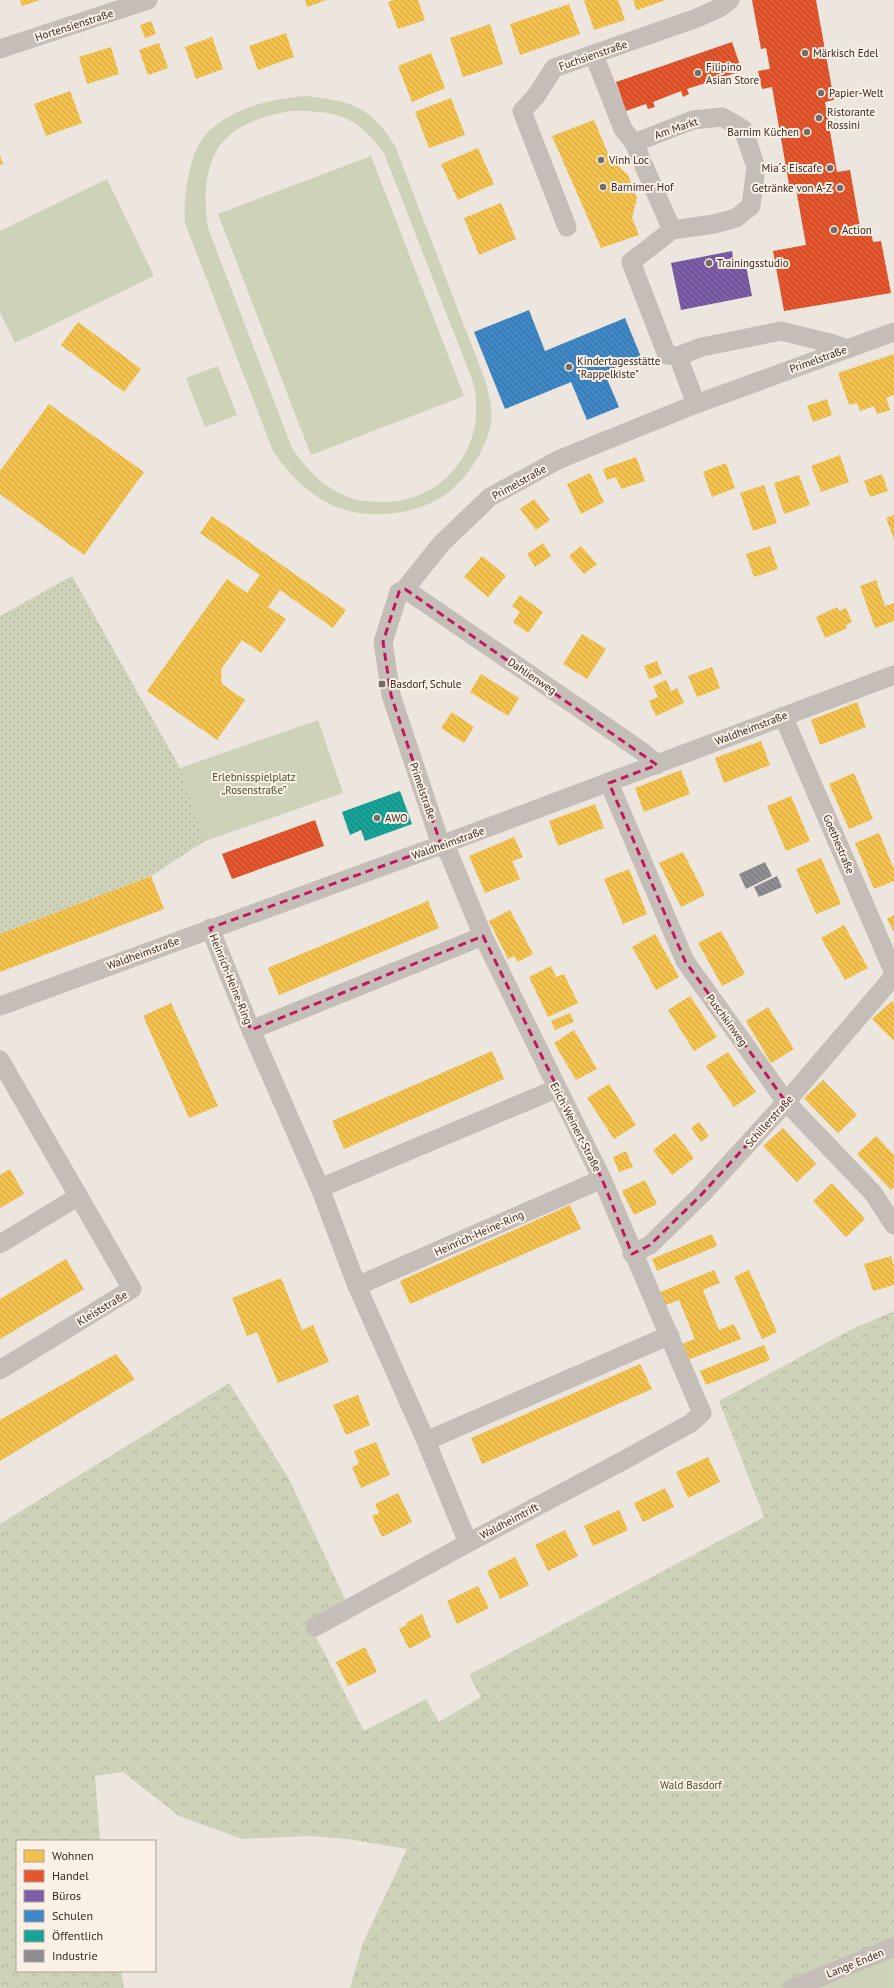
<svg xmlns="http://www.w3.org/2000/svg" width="894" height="1988" font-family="'PT Sans',sans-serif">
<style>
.grass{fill:url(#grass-dots)}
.forest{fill:url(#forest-crowns)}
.green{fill:#cdd2b8;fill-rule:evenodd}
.homes{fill:url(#homes-back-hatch)}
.shops{fill:url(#shops-back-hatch)}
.offices{fill:url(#offices-back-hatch)}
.schools{fill:url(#schools-back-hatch)}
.public{fill:url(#public-back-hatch)}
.industry{fill:url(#industry-back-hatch)}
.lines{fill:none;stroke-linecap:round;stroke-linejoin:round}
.street{stroke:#c5beb8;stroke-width:19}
.marked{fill:none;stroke:#c2185b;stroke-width:3;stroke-dasharray:8 5;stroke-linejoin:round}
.poi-dot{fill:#766c67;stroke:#faf0e5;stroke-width:1.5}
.labels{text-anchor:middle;stroke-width:4;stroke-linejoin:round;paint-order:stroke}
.street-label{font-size:11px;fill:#362b26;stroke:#faf0e5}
.poi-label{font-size:11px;fill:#362b26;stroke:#faf0e5;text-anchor:start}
.park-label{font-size:11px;fill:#455529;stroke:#faf0e5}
</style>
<defs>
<pattern id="grass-dots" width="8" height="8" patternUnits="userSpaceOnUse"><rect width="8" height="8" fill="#cdd2b8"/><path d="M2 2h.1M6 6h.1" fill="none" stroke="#b1b49e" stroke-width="1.8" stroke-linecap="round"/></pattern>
<pattern id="forest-crowns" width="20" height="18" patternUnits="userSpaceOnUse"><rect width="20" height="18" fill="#cdd2b8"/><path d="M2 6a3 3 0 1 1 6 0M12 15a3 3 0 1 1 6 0" fill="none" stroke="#b1b49e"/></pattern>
<pattern id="homes-back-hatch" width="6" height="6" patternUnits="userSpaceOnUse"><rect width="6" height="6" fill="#f2c14e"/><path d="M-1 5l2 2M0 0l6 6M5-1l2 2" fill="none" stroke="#d0a644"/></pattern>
<pattern id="shops-back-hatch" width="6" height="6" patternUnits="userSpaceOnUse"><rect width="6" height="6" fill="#e4572e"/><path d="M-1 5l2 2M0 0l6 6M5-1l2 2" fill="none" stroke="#ba4827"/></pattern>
<pattern id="offices-back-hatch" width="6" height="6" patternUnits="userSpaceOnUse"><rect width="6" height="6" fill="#7b5ea7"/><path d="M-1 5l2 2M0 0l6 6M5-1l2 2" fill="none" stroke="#604a80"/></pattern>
<pattern id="schools-back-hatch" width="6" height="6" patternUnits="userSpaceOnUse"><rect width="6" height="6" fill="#3f88c5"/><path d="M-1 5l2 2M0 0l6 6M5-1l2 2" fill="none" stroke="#366fa0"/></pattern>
<pattern id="public-back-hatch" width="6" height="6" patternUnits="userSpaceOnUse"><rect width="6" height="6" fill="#17a398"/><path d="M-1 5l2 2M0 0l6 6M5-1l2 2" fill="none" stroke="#16857c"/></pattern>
<pattern id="industry-back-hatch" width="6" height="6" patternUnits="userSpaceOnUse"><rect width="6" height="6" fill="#8d8d92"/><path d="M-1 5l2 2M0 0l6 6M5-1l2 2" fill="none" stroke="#747377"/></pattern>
</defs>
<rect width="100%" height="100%" fill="#ece6df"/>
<path class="grass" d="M72,576L180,768L205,841L151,876L0,934V616Z"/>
<path class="forest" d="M894,1311V1942L784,1988H350L363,1943L407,1849L347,1839L311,1836L242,1839L179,1816L123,1772L95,1776L100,1841H17V1971H121L124,1988H0V1524L229,1383L289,1479L346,1601L309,1623L364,1731L426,1699L439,1722L481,1697L469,1675L764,1517L719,1401L850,1330Z"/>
<path class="green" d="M304,96C349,100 371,106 395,146L485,380C489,396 494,411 490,428C484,453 464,483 442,497C413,516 359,521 328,503C305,491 288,473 273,451L185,223C183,197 189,148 210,130C236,107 271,99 304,96ZM291,111C336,110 357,116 384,153L473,382C489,444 446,503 381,502C371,502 358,501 348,497C323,487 307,470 292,448L208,228C203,197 204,155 231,134C248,120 270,115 291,111Z
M371,156L464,396L311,455L218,214Z
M107,179L154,276L15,343L0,312V231Z
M218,366L237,415L205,427L186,378Z
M318,720L343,793L205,841L180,768Z
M894,1942V1988H784Z"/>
<path class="homes" d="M20,0H40L22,6Z
M305,0H326L307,7Z
M394,0H418L425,20L398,29L388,2Z
M584,0H618L625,20L594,30Z
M633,0H666L637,10Z
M569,4L580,34L520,55L510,24Z
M151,21L156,34L145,38L140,25Z
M490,24L503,64L463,77L450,38Z
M286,33L294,57L258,70L249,46Z
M212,37L223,69L196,79L185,47Z
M159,43L168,68L148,75L139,50Z
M111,47L119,74L87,84L79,57Z
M431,53L445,88L412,102L398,66Z
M70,91L82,123L46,136L34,104Z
M451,98L465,135L429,148L415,112Z
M594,120L610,158L628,175L637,198L632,218L639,235L601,248L552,136Z
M478,148L494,184L458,200L441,164Z
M0,155L3,164L0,165Z
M501,203L516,239L479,255L464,218Z
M78,322L141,369L124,392L61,345Z
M894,354V395L886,398L890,410L877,414L874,406L860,411L857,403L849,405L838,373Z
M827,399L832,415L813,422L807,406Z
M49,404L144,472L84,555L0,494V471Z
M840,455L849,482L821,492L811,466Z
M636,457L645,481L621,489L616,477L607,480L603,469Z
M726,463L735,488L712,497L703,472Z
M590,473L604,502L581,514L567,484Z
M882,474L888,491L870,497L864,481Z
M799,475L810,505L784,514L774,483Z
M764,485L777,523L753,531L740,493Z
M534,499L550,520L536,530L520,509Z
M894,515V539L886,518Z
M212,516L346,610L333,628L280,590L268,607L286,619L261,653L242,640L221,669L222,684L245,700L217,740L147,691L227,579L247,593L260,575L200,533Z
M543,543L551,556L535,567L527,554Z
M581,546L597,564L584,574L569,556Z
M770,546L778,569L754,577L746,554Z
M482,556L506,576L488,597L464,577Z
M876,580L885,606L894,603V621L875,628L860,586Z
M520,595L543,612L528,633L513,622L520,612L512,606Z
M837,607L839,611L846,608L852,622L846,625L847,628L825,638L816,617Z
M582,634L606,649L587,679L563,664Z
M657,661L662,674L649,679L644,666Z
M712,667L720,688L697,697L688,676Z
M481,674L519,698L508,716L470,692Z
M666,680L671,691L677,688L684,703L656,716L649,701L658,697L653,686Z
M857,702L866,727L820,745L811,720Z
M452,712L474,727L464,743L441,728Z
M761,741L770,765L724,783L715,758Z
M681,770L690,794L644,812L635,788Z
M854,773L873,819L849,829L829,784Z
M791,796L810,841L786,851L767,806Z
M595,804L604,828L558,846L549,821Z
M879,833L894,869V881L874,889L855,843Z
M514,837L523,857L512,861L520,879L485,893L469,856Z
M683,852L705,895L681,907L659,863Z
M821,858L841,904L816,914L796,869Z
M629,869L647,914L623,924L604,879Z
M151,876L164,909L0,972V934Z
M428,901L439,928L279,995L268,968Z
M510,910L533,954L518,962L514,956L508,959L489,921Z
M894,915V932L887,919Z
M844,925L868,968L845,980L821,938Z
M721,931L745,974L722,986L698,943Z
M655,934L679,977L656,990L632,947Z
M551,966L556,977L564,974L578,1003L548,1017L529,977Z
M690,996L717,1037L694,1051L668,1010Z
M892,1001L894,1003V1041L872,1019Z
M171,1003L218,1106L189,1118L143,1016Z
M768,1007L794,1049L771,1063L746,1021Z
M570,1013L574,1022L555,1030L551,1021Z
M574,1030L597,1069L576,1080L554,1043Z
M492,1051L504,1079L344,1149L332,1121Z
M728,1052L756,1092L734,1107L706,1066Z
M823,1080L857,1115L838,1133L804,1098Z
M609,1084L636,1125L614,1139L587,1098Z
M699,1122L709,1136L701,1142L691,1128Z
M783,1128L816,1164L797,1182L763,1146Z
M675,1133L694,1158L672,1175L653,1150Z
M876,1136L894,1155V1187L891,1190L857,1154Z
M626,1151L633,1167L619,1172L613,1157Z
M10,1169L24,1194L0,1208V1175Z
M645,1180L657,1204L634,1215L622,1191Z
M832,1183L865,1219L846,1237L813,1201Z
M570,1205L581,1229L410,1304L400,1281Z
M712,1234L717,1246L657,1271L652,1259Z
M891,1256L894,1266V1285L873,1291L864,1264Z
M66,1259L84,1289L0,1339V1299Z
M714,1270L720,1283L703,1290L719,1330L734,1324L741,1339L688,1360L682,1344L695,1339L679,1300L663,1306L658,1293Z
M749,1270L777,1332L762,1339L734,1277Z
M281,1278L302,1330L313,1325L329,1362L278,1383L257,1332L247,1336L232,1298Z
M764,1345L770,1360L706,1385L700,1371Z
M116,1354L135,1379L0,1461V1420Z
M640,1364L652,1389L482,1464L471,1438Z
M358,1395L370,1425L346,1435L333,1405Z
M376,1442L390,1475L361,1488L352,1467L359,1464L354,1451Z
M708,1457L720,1482L688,1498L676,1472Z
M665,1488L674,1507L643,1522L634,1503Z
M398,1493L412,1522L382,1537L372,1516L379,1513L375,1504Z
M619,1510L628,1530L593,1546L584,1526Z
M565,1530L578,1556L548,1571L535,1545Z
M515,1557L529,1585L500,1599L487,1571Z
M478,1586L489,1608L457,1624L447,1601Z
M422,1614L431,1637L409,1649L399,1629L407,1625L406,1623Z
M365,1647L377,1672L348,1686L336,1662Z"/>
<path class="shops" d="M752,0H816L834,100L825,102L837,172L850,170L860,227L870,226L873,242L881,241L891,293L784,311L773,251L806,245L796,189L790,190L772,87L762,89L758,71L770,69L766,48L761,49Z
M732,42L742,71L723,77L724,82L717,85L715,80L687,89L689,94L683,97L681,91L653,102L655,107L648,109L646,104L626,111L616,82Z
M315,820L324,846L232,879L222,854Z"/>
<path class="offices" d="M732,251L734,263L745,261L752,296L681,310L671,263Z"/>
<path class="schools" d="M529,310L545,351L625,318L641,357L604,372L619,407L587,420L571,382L505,409L474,332Z"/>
<path class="public" d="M400,791L412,824L365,841L361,830L350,835L342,812Z"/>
<path class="industry" d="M765,862L772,876L746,889L739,874Z
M777,876L782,887L759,897L754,887Z"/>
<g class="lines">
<path class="street" d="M0,49L148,0
M594,55L623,129L634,143L672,230L631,262L667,355L678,356L696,404
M634,143L693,120L722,117L743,129L756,167L751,206L736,218L714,224L672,230
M567,227L522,111L536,96L554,68L697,18L721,7L730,0
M678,356L702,347L781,331L834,344L847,349
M405,589L643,752L657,765
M783,716L894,973
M609,783L685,961L786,1102L873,1193L894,1225
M210,928L251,1030L320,1188L357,1286L426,1441L468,1543
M0,1006L441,845L894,675
M251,1030L483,936
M0,1060L132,1289L0,1370
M320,1188L556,1089
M0,1244L79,1196
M632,1254L650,1245L701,1195L786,1102L894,976
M357,1286L602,1179
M426,1441L670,1335
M315,1627L468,1543L628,1458L691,1423L702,1413L602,1179L483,936L449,854L441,845L391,695L383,642L399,592L405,589L441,544L490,497L560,459L696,404L894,332
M793,1988L894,1947"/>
</g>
<path class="marked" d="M405,589L657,765L609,783L685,961L786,1102L701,1195L650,1245L632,1254L602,1179L483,936L251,1030L210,928L441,845L391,695L383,642L399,592Z"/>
<g class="poi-dot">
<circle cx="805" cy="53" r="4"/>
<circle cx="698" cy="73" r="4"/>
<circle cx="821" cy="93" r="4"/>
<circle cx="819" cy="118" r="4"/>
<circle cx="807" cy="132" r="4"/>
<circle cx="601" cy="160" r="4"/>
<circle cx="830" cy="168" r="4"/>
<circle cx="603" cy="187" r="4"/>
<circle cx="840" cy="188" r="4"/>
<circle cx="834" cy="230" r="4"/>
<circle cx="709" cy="263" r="4"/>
<circle cx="569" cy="367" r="4"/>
<rect x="378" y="680" width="8" height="8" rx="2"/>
<circle cx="377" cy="818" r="4"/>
</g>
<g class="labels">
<g class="street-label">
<text transform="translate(74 25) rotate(-18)" y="4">Hortensienstraße</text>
<text transform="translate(593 55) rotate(-19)" y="4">Fuchsienstraße</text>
<text transform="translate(676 128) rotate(-19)" y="4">Am Markt</text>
<text transform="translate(818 359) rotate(-20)" y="4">Primelstraße</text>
<text transform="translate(519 482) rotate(-29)" y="4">Primelstraße</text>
<text transform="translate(532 676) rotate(34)" y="4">Dahlienweg</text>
<text transform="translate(751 728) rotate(-21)" y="4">Waldheimstraße</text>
<text transform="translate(423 791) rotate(71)" y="4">Primelstraße</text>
<text transform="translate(448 843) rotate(-20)" y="4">Waldheimstraße</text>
<text transform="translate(839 844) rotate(67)" y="4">Goethestraße</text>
<text transform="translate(143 953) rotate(-20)" y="4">Waldheimstraße</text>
<text transform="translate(231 979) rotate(68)" y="4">Heinrich-Heine-Ring</text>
<text transform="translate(727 1020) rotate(54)" y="4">Puschkinweg</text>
<text transform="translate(769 1121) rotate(-48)" y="4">Schillerstraße</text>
<text transform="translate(576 1127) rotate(63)" y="4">Erich-Weinert-Straße</text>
<text transform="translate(479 1233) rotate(-24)" y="4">Heinrich-Heine-Ring</text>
<text transform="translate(102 1308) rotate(-31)" y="4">Kleiststraße</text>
<text transform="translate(509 1521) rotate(-28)" y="4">Waldheimtrift</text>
<text transform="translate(855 1963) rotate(-22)" y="4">Lange Enden</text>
</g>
<g class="poi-label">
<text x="813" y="57">Märkisch Edel</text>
<text x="706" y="71">Filipino<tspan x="706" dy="13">Asian Store</tspan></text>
<text x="829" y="97">Papier-Welt</text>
<text x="827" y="116">Ristorante<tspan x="827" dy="13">Rossini</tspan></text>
<text x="799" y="136" text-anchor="end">Barnim Küchen</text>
<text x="609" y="164">Vinh Loc</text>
<text x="822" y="172" text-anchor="end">Mia´s Eiscafe</text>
<text x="611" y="191">Barnimer Hof</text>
<text x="832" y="192" text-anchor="end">Getränke von A-Z</text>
<text x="842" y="234">Action</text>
<text x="717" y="267">Trainingsstudio</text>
<text x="577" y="365">Kindertagesstätte<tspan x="577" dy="13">"Rappelkiste"</tspan></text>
<text x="390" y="688">Basdorf, Schule</text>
<text x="385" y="822">AWO</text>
</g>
<g class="park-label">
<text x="254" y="781">Erlebnisspielplatz<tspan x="254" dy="13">„Rosenstraße”</tspan></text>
<text x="691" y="1789">Wald Basdorf</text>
</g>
</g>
<rect x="16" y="1840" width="140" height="132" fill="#faf0e5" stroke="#aca199"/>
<rect x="24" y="1850" width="20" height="12" fill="#f2c14e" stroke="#aca199"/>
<text x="52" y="1860" font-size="12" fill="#362b26">Wohnen</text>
<rect x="24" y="1870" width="20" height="12" fill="#e4572e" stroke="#aca199"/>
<text x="52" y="1880" font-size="12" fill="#362b26">Handel</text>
<rect x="24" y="1890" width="20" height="12" fill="#7b5ea7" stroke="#aca199"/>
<text x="52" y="1900" font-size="12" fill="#362b26">Büros</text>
<rect x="24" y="1910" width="20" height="12" fill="#3f88c5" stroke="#aca199"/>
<text x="52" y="1920" font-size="12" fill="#362b26">Schulen</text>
<rect x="24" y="1930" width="20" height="12" fill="#17a398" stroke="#aca199"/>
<text x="52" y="1940" font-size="12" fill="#362b26">Öffentlich</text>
<rect x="24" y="1950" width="20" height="12" fill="#8d8d92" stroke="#aca199"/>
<text x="52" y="1960" font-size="12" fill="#362b26">Industrie</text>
</svg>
